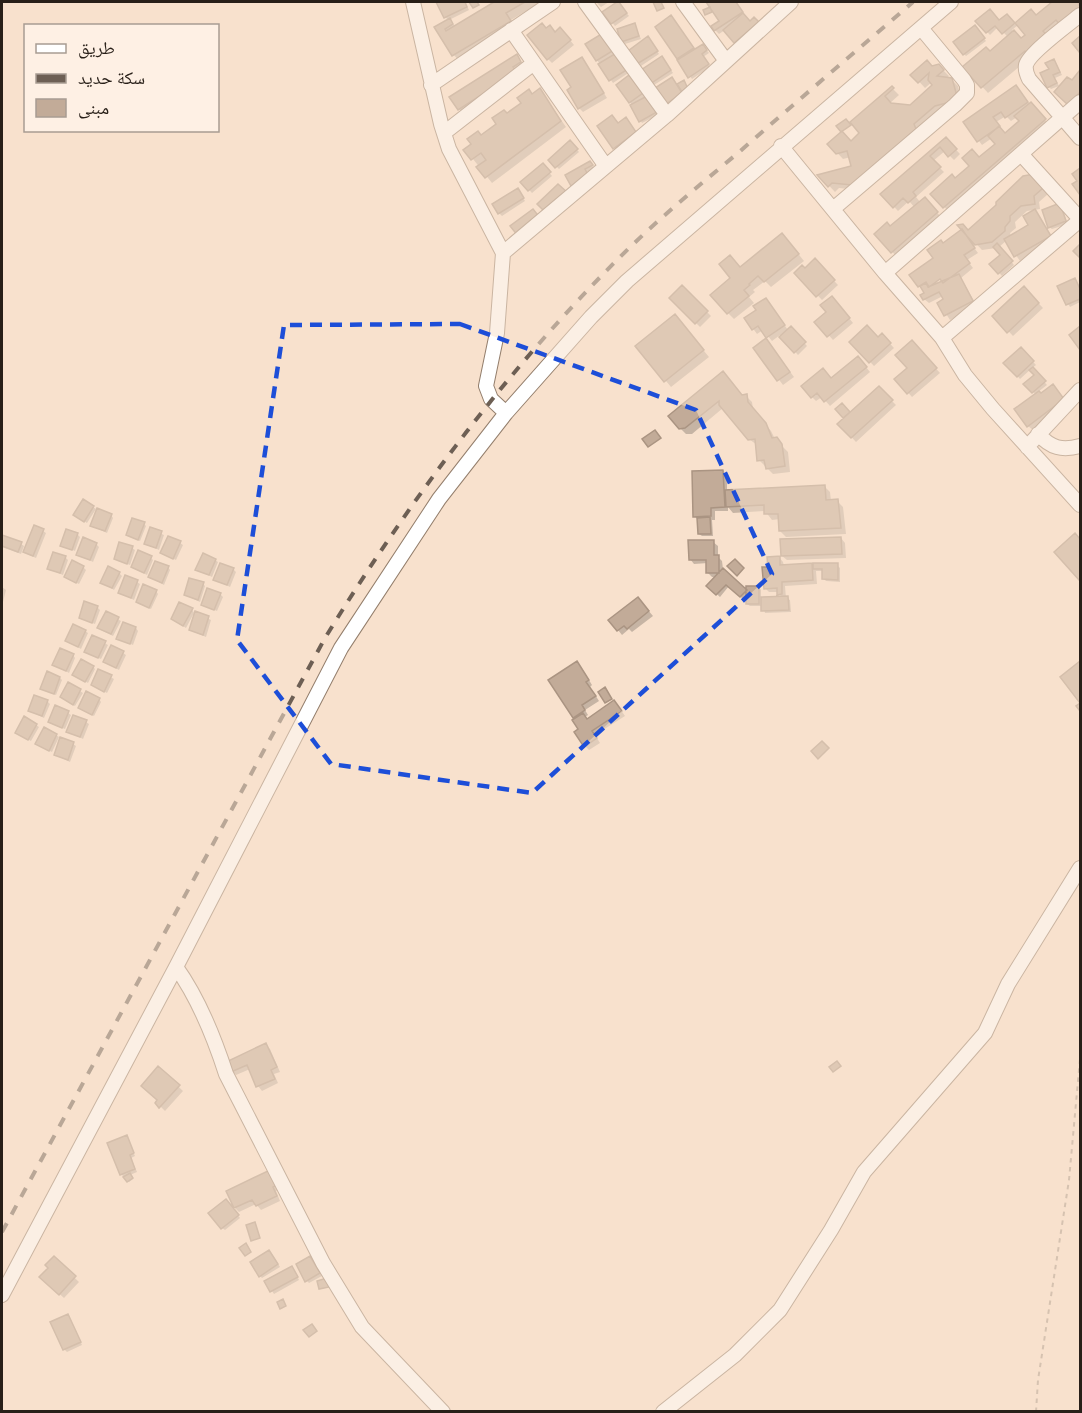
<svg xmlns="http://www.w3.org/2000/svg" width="1082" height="1413" font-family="'Fira Sans Condensed','Noto Naskh Arabic',sans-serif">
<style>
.shadow{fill:#0003;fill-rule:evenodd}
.building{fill:#c2ab98;stroke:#aa9482;stroke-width:1.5}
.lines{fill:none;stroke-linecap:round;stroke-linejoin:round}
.street-casing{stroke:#937e6c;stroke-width:16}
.path{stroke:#ae9c8d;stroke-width:2;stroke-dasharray:4.5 4.5;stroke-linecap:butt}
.street{stroke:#fff;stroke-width:14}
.rail{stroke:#6d5f54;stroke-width:4;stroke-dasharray:10 10;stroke-linecap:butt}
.marked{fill:none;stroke:#1d4ed8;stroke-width:4.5;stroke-dasharray:12 8;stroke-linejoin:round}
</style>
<rect width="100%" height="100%" fill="#f8e1cd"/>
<path class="shadow" d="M441,2H465L469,10L449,20L456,27L497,2H541L511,20L516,27L459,61L454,55L436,28L448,21L438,3Z
M596,2H609L601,7Z
M708,2H736L750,23L754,19L760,26L738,45L725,30L719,34L715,30L721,21Z
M1054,2H1077L1080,6V18L1048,38L1054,45L1036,61L1032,56L988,93L965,68L990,52L1008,37L998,27L990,35L977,21H999L1006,16L1015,25L1031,11L1037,17ZM1018,25L1027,35L1021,40L1012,30Z
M620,5L629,16L615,26L604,13Z
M671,17L695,50L705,48L709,53L703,57L710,67L692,79L678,58Z
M634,24L641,39L625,44L623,41Z
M546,30L555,33L565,34L574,45L552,63L548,59Z
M977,30L986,41L966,56L964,54Z
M603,35L630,72L613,83L597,60Z
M650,41L659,54L641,66L630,51Z
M516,56L525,66L463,113L459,109Z
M582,58L607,98L583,112L579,108L573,88Z
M664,60L673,73L654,85L651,83Z
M1056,63L1062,75L1055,78L1059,86L1051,89L1049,87Z
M939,66L949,76L946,79H951L958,86L963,106L858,190L839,188L835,192L820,176L853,167L851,157L843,159L829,144L851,142L862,133L852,123L892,88L899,95L889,104L911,106L934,85L932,82L925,88L913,75Z
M1080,73V103L1075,110L1072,83Z
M632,79L646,98L650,100L658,115L642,123L630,102Z
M540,90L566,127L492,183L473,159V144Z
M1020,91L1030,105L1051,126L950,213L932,194L955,180L997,144L992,138L982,145L965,122ZM1006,116L1011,121L1017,117L1021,122L1005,135L996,122Z
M630,123L639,137L619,152L599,127Z
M946,139L960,154L954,160L945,151L933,161L944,172L916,197L921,203L925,199L941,217L896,256L876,234L890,228L915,208L909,201L898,211L882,194Z
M570,142L579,152L559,169L550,160Z
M590,163L594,168L587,172L591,179L575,188L567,175Z
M543,165L552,176L532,193L523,183Z
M1033,176L1048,194L1039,202L1040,209L1027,211L1015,222L1016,228L1010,233L1011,237L1030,226L1035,211L1054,241L1020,261L1006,241L999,247L1014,265L1002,276L991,264L1002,255L996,248L982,250L966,233L964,234L978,253L967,260L973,268L961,278L977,306L950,320L939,303L945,300L943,296L929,303L924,299L926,294L919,286L943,244L968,231ZM940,277L943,281L933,286L931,283Z
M520,193L525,201L502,216L499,213Z
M1062,208L1068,224L1052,229L1049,227Z
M788,241L804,261L771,287L765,281L753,290L755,292L749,297L754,303L734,319L728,313L740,269Z
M815,261L838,285L822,300L796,273L805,270Z
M1075,280L1080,288V302L1070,307L1059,287Z
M682,287L711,316L700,327L671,298Z
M1024,288L1043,308L1013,336L994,316Z
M766,300L788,330L791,328L807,346L798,355L780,335L772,341L763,330L757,334L746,319L758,310Z
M836,302L853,323L833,340L817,322Z
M680,322L709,357L671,387L637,346Z
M882,335L894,348L874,366L851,342L878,339Z
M912,342L940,373L912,397L896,379L909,368Z
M770,345L794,377L783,385L755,348Z
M1021,349L1036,365L1032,368L1047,385L1038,392L1067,404L1033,430L1028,426L1036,395L1026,384L1036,375L1031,369L1020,379L1006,363Z
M862,362L870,372L830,406L822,397L816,401L812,397L832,379Z
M723,373L743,396H746L752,402L753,409L771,431L775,439L788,452L790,472L773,474L759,460L757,445L749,439L723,408L692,434H686L680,428Z
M879,388L896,405L856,442L839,424L846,418L837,409L842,405L850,414Z
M722,472L727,476V491L824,486L830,492L831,501H837L843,507L846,534L786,537L780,531V519L772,520L765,511L733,513L728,507V511H715V520H712L713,536H702L699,534L698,520L695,516Z
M93,507L96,509L87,523L78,517Z
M111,515L113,518L107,533L92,526Z
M144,524L146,526L140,541L127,535Z
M150,529L164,535L159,550L145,543Z
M43,531L46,533L36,558L27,554L25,552Z
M77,534L80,537L75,551L62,545Z
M2,536L21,544L24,546L21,554L2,547Z
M841,538L845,543L846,558L787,560L782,556Z
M1079,539L1080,541V579L1056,552Z
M713,542L718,546V557L722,561L723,569L747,592L759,587L761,590V599L782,598L778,592H769L765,588L769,568L779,557L783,562L784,566L811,565L814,568L837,565L840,568V582L826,581L824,579V571H816L817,584L785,586L786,598L790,600L791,612L765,613L763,606H750L747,604V594L743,599L729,586L720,597L708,586L717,577H712L708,573V563L694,564L690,559Z
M180,543L183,545L176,560L162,553Z
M96,544L99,547L93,562L78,554Z
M132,548L135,550L130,565L115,559Z
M65,557L68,560L63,575L49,569Z
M151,558L153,560L147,575L132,567Z
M215,560L218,562L212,577L197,569Z
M83,567L86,570L79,584L68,579Z
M168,567L170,570L164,585L150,577Z
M233,569L236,572L230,587L215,579Z
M119,573L122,576L114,590L102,582Z
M137,582L140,584L134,600L120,593Z
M203,584L205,586L200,602L185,595Z
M2,587L6,590L2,606Z
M156,591L158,594L151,609L137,602Z
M220,594L223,597L217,611L202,604Z
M642,603L653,616L632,632L629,629L622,635L610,620Z
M97,607L100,610L95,624L80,618Z
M192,609L194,613L186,628L172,619Z
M106,613L121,621L113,636L101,630Z
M196,613L211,620L206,637L190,630Z
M136,628L138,631L133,645L118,638Z
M85,631L88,633L81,649L67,641Z
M93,637L108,645L101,659L89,654Z
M123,653L126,655L119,670L105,662Z
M73,655L75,658L69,673L54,664Z
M1080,663V701L1062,678Z
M93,667L95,669L88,683L74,675Z
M581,667L592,685L590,687L599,701L585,710L588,715L585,717L588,720L618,706L625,716L595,735L600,743L589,750L585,746L574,717Z
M99,671L114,679L107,693L92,685Z
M60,678L62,680L56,695L42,688Z
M69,684L83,693L75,706L61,697Z
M99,699L101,702L94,716L80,708Z
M47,701L50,704L44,718L30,711Z
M68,713L71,715L65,729L52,724Z
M86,722L89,724L83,739L68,731Z
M36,725L39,727L31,741L20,735Z
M56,735L59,737L52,752L40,746Z
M73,744L76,746L70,762L56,755Z
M265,1045L270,1049L280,1072L274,1074L278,1083L262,1091L258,1086L250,1069L236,1075L232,1071Z
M159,1068L183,1091L165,1111L157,1103L159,1100Z
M126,1137L135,1156L131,1158L137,1172L130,1175L133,1179L129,1182L121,1174Z
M270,1172L280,1189L276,1191L280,1201L261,1210L256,1204L239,1212L235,1208Z
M228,1203L240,1218L225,1230L222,1228Z
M272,1254L280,1267L262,1278L260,1276Z
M54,1258L79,1282L64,1298L41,1277L50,1268Z
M310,1258L322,1276L309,1283L307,1281Z
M294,1270L299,1280L274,1294L266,1282Z
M68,1316L82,1345L67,1352L64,1349Z"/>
<path class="building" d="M436,2H465L467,7L444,18Z
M469,2H477L479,5L473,8Z
M494,2H525L506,13L511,21L452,56L434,27L450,18L453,24L445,29L446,31Z
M617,2H619L627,13L611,24L602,12Z
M653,2H661L664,8L657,11Z
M706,2H736L743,12L714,31L711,26L719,21Z
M1052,2H1078L1080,7L1060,25L1056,20L1043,31L1050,39L1029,56L1025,51L981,88L962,67L986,47L990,51L1014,30L1021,38L1025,35L1015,23L1031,9L1036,15Z
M710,7L712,12L705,15L703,10Z
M990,9L999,20L1007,14L1015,23L1002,34L995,26L986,33L975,21Z
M743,13L750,21L754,17L759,22L734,43L723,30Z
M671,15L694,48L677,59L655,27Z
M542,23L546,28L550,25L555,32L560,27L571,40L547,60L527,35Z
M635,23L639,36L621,42L617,29Z
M975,25L985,38L963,55L953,42Z
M603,33L614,50L596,61L585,44Z
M648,36L658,51L637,64L628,51Z
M1080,36V53L1072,43Z
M703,44L707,50L702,54L709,64L688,78L677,60Z
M618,52L628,69L609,81L598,64Z
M517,54L521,62L513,67L517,72L458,110L449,97Z
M662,56L671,70L650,84L641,70Z
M582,57L604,93L578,109L567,90L571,87L560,70Z
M1054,59L1060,72L1053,75L1057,83L1047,88L1040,73L1049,69L1045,63Z
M927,60L932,66L939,64L944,70L937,76L952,78L958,100L935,106L914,124L916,129L852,185L832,183L828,187L817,175L851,166L847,151L836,154L827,144L842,131L851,141L859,133L850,122L892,86L894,88L885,96L891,103L910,105L932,85L928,80L929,73L918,83L910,75Z
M1080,70V92L1068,105L1054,92L1067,77L1072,80Z
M629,75L643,93L629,103L616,85Z
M672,77L682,93L666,104L655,88Z
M684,80L688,89L682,92L677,84Z
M1016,85L1028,102L1005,118L1001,112L993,117L1000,126L977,142L963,122Z
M540,88L561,121L485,178L476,167L486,160L481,153L471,160L463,150L471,144L467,139L478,131L481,135L496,124L492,118L504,110L507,113L521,103L517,98L529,89L532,94Z
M647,96L657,112L639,122L630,105Z
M1031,102L1046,119L943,208L930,194L952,174L955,178L969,166L962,158L972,149L979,157L995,144L988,136L999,126L1005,133L1019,121L1014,116Z
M612,115L618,123L626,117L636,132L613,149L597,126Z
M846,119L851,125L841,132L836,126Z
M946,137L957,149L948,157L940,147L930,156L941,167L913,192L916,196L908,203L903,198L893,208L880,194Z
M570,140L578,149L555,168L548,160Z
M590,161L593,165L585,169L589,177L571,186L565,175Z
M543,163L551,172L528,191L520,182Z
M1080,168V195L1072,184L1077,181L1072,174Z
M1034,174L1043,188L1034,196L1035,204L1021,206L1010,216V221L1005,227V231L992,242L975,245L957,225L963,224L968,230L996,205V202L1023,176Z
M558,184L568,193L546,213L537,204Z
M518,188L524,198L498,214L492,204Z
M925,197L938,212L891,253L874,234L887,222L890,226Z
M1060,203L1066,221L1048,228L1042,210Z
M533,209L541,219L518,236L510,226Z
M1035,209L1051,236L1014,257L1004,239L1028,225L1023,216Z
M962,229L975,248L964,255L970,263L943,283L940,279L929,287L926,282L918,287L909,275L933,258L927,250L941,240L943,243Z
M782,233L799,254L764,282L758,276L749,284L750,285L744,290L749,296L727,314L710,295L730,278L719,264L730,255L740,267Z
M997,243L1013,261L998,274L989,264L1000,255L993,247Z
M1080,244V258L1073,251Z
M815,258L835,280L816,297L794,273L802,265L805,268Z
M959,274L973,301L944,316L937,303L943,299L939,292L923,300L920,295L924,293L920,286L926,283L928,287Z
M1075,278L1080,289V299L1066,305L1057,286Z
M682,285L708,311L695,324L669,298Z
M1024,286L1039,303L1007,333L992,316Z
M832,296L850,318L827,337L814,322L826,312L820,305Z
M766,298L785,325L766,338L758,326L752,330L744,318L756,310L753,306Z
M675,314L704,350L664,382L635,346Z
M867,325L878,337L882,333L891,343L869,363L849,342Z
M791,326L806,342L794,353L779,337Z
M1080,326V350L1069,335Z
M766,338L790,372L777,381L753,348Z
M912,340L937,368L907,394L894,379L907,368L895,355Z
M1021,347L1034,361L1017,377L1003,363Z
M858,356L867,367L824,402L817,393L811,398L801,386L823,368L831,378Z
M1033,367L1046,381L1032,393L1023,384L1034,375L1029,370Z
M723,371L742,395L747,394L748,402L766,423L772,438L777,437L782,444L785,466L766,469L764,460L757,461L755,439L748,440L719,405V401L685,428L679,429L668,416Z
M1053,384L1064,399L1027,427L1014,409L1039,391L1041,393Z
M879,386L893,400L851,438L837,424Z
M842,403L850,412L843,418L835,409Z
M655,430L661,438L648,447L642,439Z
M723,470L725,507L711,508V516L693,517L692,471Z
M825,485L826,500L838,499L841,528L779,531L778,514H764V505L726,507L725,490Z
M83,499L94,506L84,522L73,515Z
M97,508L112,514L105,531L90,526Z
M710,517L711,534H698L697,518Z
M132,518L145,522L138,540L126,535Z
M34,525L44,529L33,556L23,552Z
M150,527L162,531L156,548L144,544Z
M66,529L78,533L72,550L60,546Z
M1075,533L1080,539V581L1054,552Z
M2,535L22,542L18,552L2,546Z
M168,536L181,541L173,559L160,553Z
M83,537L97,543L90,560L76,555Z
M841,537L842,554L781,556L780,539Z
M688,540H714V555H719V573H706V560H689Z
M119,542L133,546L127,564L114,559Z
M138,550L152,556L144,573L131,567Z
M53,552L66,556L60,573L47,569Z
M203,553L216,559L209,575L195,570Z
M780,556V565L812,563L813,580L782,582V594L777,595V588L764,589L762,567H768L767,557Z
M735,559L744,568L737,576L727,566Z
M72,560L84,566L76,583L64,577Z
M155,561L169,566L162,583L148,577Z
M220,563L234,568L227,585L213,580Z
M813,563H838V580L822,579V569H813Z
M108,566L120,572L112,588L100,583Z
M723,568L747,590L740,597L726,585L716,595L706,586Z
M125,575L138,580L131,598L118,593Z
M189,578L204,582L198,600L184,595Z
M143,584L157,590L149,608L136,602Z
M746,586H759V604H746Z
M207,588L221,593L214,610L201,605Z
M788,596L789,610L761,611V597Z
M638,597L649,611L627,629L624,626L617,631L608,620Z
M84,601L98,606L92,623L79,618Z
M179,602L193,608L183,626L171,619Z
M106,611L119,617L111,634L97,628Z
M195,611L209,616L203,635L189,630Z
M123,622L136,627L130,644L116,639Z
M73,624L86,630L78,647L65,641Z
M92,635L106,641L98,658L84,652Z
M111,645L124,651L116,668L103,662Z
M60,648L74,654L66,671L52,665Z
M81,659L94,666L85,682L72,675Z
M577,661L589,680L586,682L596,696L582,705L585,710L573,718L548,680Z
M1080,661V711L1076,706L1080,703L1060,677Z
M98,669L112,675L104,692L91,685Z
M47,671L60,677L54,694L40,689Z
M68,682L81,689L73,705L60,697Z
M605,687L612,699L605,703L598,692Z
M86,691L100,698L92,715L78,708Z
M34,695L48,700L42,716L28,711Z
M614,700L622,711L592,731L597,738L584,747L574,732L578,729L572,720L583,713L587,719Z
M55,705L69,711L62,728L48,722Z
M73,715L87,720L80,737L66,732Z
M24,716L37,724L28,740L15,733Z
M44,727L57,734L49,751L35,744Z
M60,737L74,742L68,760L54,755Z
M822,741L829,748L818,759L811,751Z
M266,1043L277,1067L271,1070L275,1079L256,1087L247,1065L231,1072L226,1062Z
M837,1061L841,1066L833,1072L829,1067Z
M158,1066L180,1085L159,1108L155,1103L157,1100L141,1086Z
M127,1135L134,1153L130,1155L135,1169L120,1175L107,1143Z
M270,1170L277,1185L273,1187L277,1196L256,1206L252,1200L234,1208L226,1191Z
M130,1173L133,1178L127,1182L123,1177Z
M226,1199L239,1215L221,1229L208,1213Z
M255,1222L260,1238L251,1241L246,1225Z
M246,1243L251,1252L245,1256L239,1248Z
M269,1250L278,1264L259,1277L250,1262Z
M54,1256L76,1276L59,1295L39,1277L48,1268L45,1265Z
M310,1256L320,1273L305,1282L296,1264Z
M292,1266L298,1277L270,1292L264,1281Z
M327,1278L329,1287L319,1289L317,1281Z
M283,1299L286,1306L280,1309L277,1302Z
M68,1314L81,1342L63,1350L50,1322Z
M312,1324L317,1331L309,1337L303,1330Z"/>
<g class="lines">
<defs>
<path id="street" d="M413,2L441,124L449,149L503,253L497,333L486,386L491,399L506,413
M585,2L667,115
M683,2L726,61
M1080,15C1069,24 1029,53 1026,65C1025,70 1027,75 1029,79L1080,138
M511,30L605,165
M431,85L553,2
M444,133L534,63
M781,146L885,273L942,338L965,375L993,409L1080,505
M1021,154L1080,219
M833,209L955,105L967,93V85L964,80L921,28
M503,253L667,115L791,2
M885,273L1080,102
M942,338L1080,220
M1038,434C1051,448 1062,451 1080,446
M1027,447L1080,390
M176,967C199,999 214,1037 226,1074L323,1263L362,1327L443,1412
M2,1295L176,967L341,648L439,499L506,413L591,317L627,281L951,2
M663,1412L735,1355L780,1310L831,1230L864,1172L985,1033L1008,984L1080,868"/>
</defs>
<use href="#street" class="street-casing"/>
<path class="path" d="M1036,1412L1038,1380L1069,1180L1080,1059"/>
<use href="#street" class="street"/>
<path class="rail" d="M2,1232L325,638C409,501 505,372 619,258C656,221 697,187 738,153C796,102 855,52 913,2"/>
</g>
<path d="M0 0H1082V1413H0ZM460,324L696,410L772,574L532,793L331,764L237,640L284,325Z" fill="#f8e1cd" fill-opacity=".55" fill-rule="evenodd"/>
<path class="marked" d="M460,324L696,410L772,574L532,793L331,764L237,640L284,325Z"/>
<rect width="1082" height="1413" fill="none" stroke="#281f18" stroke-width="6"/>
<rect x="24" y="24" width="195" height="108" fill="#fef0e4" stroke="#a89c92" stroke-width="1.5"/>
<rect x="36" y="44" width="30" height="9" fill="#ffffff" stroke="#a89c92" stroke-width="1.5"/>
<text x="78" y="54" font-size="18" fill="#281f18">طريق</text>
<rect x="36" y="74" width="30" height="9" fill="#6d5f54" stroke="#a89c92" stroke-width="1.5"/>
<text x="78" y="84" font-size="18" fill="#281f18">سكة حديد</text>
<rect x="36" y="99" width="30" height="18" fill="#c2ab98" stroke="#a89c92" stroke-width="1.5"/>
<text x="78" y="114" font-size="18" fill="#281f18">مبنى</text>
</svg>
